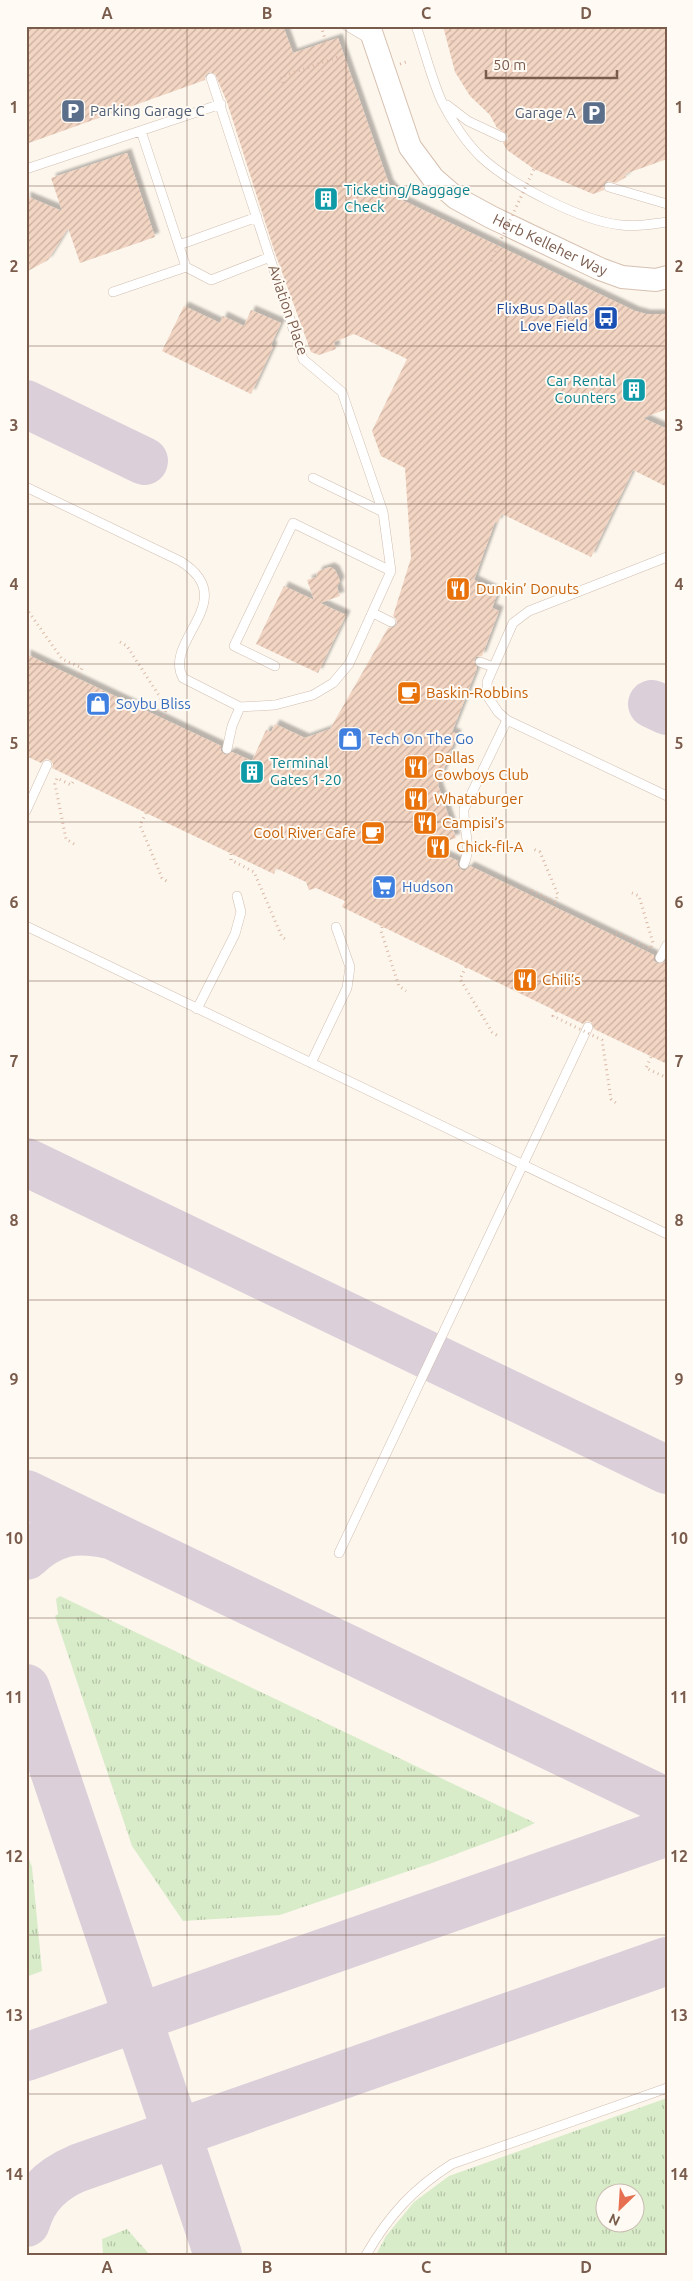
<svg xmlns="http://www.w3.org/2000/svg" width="693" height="2281" font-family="Ubuntu,sans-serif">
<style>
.grass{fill:url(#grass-tufts);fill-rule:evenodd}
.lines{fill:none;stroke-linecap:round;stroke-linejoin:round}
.taxiway{stroke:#dbcfda;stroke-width:48}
.building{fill:url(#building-hatch);filter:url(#shadow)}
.service-casing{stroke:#d1beb0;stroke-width:10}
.secondary-casing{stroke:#d6c0b0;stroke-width:24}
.path{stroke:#d9b8a5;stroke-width:3;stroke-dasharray:1 4;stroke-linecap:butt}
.service{stroke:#fff;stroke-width:9}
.secondary{stroke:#fff;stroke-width:22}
.path-bridge{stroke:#d9b8a5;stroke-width:3;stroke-dasharray:1 4;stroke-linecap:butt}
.grid{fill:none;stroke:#7a5c4d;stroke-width:1;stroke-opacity:0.55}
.labels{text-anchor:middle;stroke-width:4;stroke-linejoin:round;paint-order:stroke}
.service-label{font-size:15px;fill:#4e5e75;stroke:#fffaf3;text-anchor:start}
.culture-label{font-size:15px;fill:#0d838f;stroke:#fffaf3;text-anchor:start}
.street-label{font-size:15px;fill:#7a5c4d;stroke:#fffaf3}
.transit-label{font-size:15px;fill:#164399;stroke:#fffaf3;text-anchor:end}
.food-label{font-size:15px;fill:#c56008;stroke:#fffaf3;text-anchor:start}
.shop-label{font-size:15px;fill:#366cbe;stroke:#fffaf3;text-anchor:start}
.neatline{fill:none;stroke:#7a5c4d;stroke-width:2}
.grid-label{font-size:16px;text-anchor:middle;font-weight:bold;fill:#7a5c4d}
</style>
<defs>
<pattern id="grass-tufts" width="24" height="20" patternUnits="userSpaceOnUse" patternTransform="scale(1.25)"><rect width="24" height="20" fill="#d8ecc9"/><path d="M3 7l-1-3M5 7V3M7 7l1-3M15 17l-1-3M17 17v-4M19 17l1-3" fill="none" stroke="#b4c2a5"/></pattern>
<pattern id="building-hatch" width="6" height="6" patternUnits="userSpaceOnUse" patternTransform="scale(1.25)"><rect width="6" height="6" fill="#f3d5c3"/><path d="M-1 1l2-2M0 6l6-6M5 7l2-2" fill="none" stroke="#cab0a1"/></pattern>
<filter id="shadow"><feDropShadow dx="4.5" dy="-4.5" stdDeviation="1" flood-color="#0004"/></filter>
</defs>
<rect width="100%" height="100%" fill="#fdf6ec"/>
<path class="grass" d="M60,1596L535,1823L518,1831L432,1863L280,1915L183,1921L132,1846L55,1616L58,1614L56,1599Z
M26,1851L32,1867L42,1971L26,1977Z
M667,2098V2255H376L386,2236L414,2202L449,2176ZM606,2194H636V2224H606Z
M127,2229L150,2255H103L102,2239Z"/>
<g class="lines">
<path class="taxiway" d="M26,404L144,461
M652,704L667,711
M26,1162L667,1470
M26,1494L667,1802
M26,1556C52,1532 75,1527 109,1535
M26,1688L218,2255
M26,2057L667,1832
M26,2223C34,2195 52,2179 78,2168L667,1961"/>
</g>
<path class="building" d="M26,26H283L293,53L338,38L389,184L402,200L635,311L646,314H667V409L643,418L667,429V487L633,470L591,557L502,514L497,523L495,522L474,580L498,592L492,608L499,611L482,656L476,657L474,660L477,668L452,732L457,734L438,785L456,838L428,847L458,861V866L462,870H466L470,866L654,955V961L658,964L667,961V1064L594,1029L591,1022L587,1021L583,1024L342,907L345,901L316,888L309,890L306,882L276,868L274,874L52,768L53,764L50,760L46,759L41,763L26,756V654L221,746V751L225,755L232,752L252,761L266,730L271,732L275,724L305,738L330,729L388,628L394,627L397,624L396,619L393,616L411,558L405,468L381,456L372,431L407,359L354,334L334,342L336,349L319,355L311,352L274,250L227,102L215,74L209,72L205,76V80L26,144Z
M443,26H667V159L625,174L626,177L616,183L607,181L603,185L604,190L593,194L534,169L507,150L503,143L508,139L507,134L497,128L490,115L470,96L455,72Z
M127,153L155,237L80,263L68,228L48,260L26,272V196L62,211L51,178Z
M184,306L220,323L223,316L244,326L251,310L281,323L271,345L273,347L251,394L162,351Z
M330,567L335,570L340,581L337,587L340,596L320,603L346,615L318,673L256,644L284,586L314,600L307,580L316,577L318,571Z"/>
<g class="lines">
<defs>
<path id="service" d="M347,26L369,39
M416,26C425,51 431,78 442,102C451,120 467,144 482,158C512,185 581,221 621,225C636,227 652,224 667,222
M447,105L468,121L502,137
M141,131L186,267L211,280L270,257
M26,169L221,104
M609,187L667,204
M179,245L257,217
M113,292L186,267
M313,478L383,512
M26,487L180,561C243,600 162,640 183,678L240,707L275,705L313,695L333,683L349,664L391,571L383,512L342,392L303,359L211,78
M667,557L529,611L513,623L487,682L488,697L498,712L507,720L667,796
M373,613L391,622
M480,662L493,667
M275,666L234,646L293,523L391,571
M227,749L232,726L240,707
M26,811L47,765
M464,864C472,845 463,829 464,809L507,720
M26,926L667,1234
M660,958L667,945
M197,1009L235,934L241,912L237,896
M311,1063L347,988L350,967L336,927
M339,1553L588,1027
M366,2255C389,2215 414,2188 452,2164L667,2088"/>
<g id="secondary">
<path id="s1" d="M369,26L410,147L433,178L456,198L491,217L600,269L622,277L656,280L667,277"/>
</g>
</defs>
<use href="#service" class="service-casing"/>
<use href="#secondary" class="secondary-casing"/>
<path class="path" d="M321,26L326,42
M448,26L453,45
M400,64L409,61
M283,83L281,77L338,57
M26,608L62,659L82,668L78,678
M120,642L127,646L167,708L162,719
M146,813L140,825L162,878L168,882
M74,844L66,839L55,784L57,778L71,785L75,779
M231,854V860L254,872L282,937L288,941
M530,896L532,891L555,902L558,895L540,852L533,849
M382,927L381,931L399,986L406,991
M614,936L616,932L650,949L653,943L639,896L632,893
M466,967L460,979L492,1032L498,1036
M651,1057L646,1068L667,1078"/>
<use href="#service" class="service"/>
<use href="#secondary" class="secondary"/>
<path class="path-bridge" d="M491,261L534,169
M556,1011L553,1016L602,1040L611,1099L616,1103"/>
</g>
<path class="grid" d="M187,26V2255M346,26V2255M506,26V2255M26,186H667M26,346H667M26,504H667M26,664H667M26,822H667M26,981H667M26,1140H667M26,1300H667M26,1458H667M26,1618H667M26,1776H667M26,1935H667M26,2094H667"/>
<defs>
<symbol id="parking-square" viewBox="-11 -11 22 22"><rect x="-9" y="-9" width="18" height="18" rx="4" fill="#5c6f8a" stroke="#fffaf3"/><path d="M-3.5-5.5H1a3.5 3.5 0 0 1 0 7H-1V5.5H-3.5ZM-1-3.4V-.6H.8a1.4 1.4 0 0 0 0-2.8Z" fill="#fff"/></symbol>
<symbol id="building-square" viewBox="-11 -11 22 22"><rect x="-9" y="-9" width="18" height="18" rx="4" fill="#0f9aa8" stroke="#fffaf3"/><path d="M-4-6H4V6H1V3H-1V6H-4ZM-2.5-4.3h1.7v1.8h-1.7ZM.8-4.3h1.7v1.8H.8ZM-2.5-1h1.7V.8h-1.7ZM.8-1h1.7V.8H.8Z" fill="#fff"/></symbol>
<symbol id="bus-square" viewBox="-11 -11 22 22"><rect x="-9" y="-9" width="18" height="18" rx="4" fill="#1a4fb4" stroke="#fffaf3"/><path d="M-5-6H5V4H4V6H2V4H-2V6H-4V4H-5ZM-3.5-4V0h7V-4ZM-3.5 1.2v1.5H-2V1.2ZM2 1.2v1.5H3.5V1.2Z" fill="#fff"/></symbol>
<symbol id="restaurant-square" viewBox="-11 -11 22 22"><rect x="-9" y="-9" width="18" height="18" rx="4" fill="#e8710a" stroke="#fffaf3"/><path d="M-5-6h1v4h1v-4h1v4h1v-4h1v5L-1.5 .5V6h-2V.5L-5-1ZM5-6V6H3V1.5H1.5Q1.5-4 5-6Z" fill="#fff"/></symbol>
<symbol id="cafe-square" viewBox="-11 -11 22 22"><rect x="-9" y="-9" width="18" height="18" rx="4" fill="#e8710a" stroke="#fffaf3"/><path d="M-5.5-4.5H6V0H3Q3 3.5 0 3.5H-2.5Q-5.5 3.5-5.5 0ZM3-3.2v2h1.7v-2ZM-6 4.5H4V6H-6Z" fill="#fff"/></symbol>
<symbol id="shop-square" viewBox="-11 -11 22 22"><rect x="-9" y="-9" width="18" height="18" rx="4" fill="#3f7fe0" stroke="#fffaf3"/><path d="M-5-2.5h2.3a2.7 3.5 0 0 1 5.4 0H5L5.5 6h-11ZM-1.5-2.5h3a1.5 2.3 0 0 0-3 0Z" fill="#fff"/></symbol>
<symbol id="supermarket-square" viewBox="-11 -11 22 22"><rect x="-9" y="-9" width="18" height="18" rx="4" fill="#3f7fe0" stroke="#fffaf3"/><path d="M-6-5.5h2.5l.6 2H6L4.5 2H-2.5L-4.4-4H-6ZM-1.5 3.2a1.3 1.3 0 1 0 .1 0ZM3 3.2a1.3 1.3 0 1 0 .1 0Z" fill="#fff"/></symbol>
</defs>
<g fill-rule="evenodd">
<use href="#parking-square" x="59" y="97" width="28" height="28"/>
<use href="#parking-square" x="580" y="99" width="28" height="28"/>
<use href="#building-square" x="312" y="185" width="28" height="28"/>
<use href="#bus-square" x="592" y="304" width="28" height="28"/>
<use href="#building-square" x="620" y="376" width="28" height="28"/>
<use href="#restaurant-square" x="444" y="575" width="28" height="28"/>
<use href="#cafe-square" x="395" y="679" width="28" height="28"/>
<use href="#shop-square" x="84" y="690" width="28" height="28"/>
<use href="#shop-square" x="336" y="725" width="28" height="28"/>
<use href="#restaurant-square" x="402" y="753" width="28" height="28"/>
<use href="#building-square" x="238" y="758" width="28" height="28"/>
<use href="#restaurant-square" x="402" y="785" width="28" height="28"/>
<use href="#restaurant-square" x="411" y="809" width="28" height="28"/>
<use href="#cafe-square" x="359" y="819" width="28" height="28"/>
<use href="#restaurant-square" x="424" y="833" width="28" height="28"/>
<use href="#supermarket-square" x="370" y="873" width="28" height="28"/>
<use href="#restaurant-square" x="511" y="966" width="28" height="28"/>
</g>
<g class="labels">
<g class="service-label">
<text x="90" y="116">Parking Garage C</text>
<text x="576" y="118" text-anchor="end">Garage A</text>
</g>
<g class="culture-label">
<text x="344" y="195">Ticketing/Baggage<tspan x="344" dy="17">Check</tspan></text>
<text x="616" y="386" text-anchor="end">Car Rental<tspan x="616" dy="17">Counters</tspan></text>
<text x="270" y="768">Terminal<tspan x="270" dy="17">Gates 1-20</tspan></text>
</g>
<g class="street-label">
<text dy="5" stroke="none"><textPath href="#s1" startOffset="302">Herb Kelleher Way</textPath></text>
<text transform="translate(288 310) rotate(71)" y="5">Aviation Place</text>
</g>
<g class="transit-label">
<text x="588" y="314">FlixBus Dallas<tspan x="588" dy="17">Love Field</tspan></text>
</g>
<g class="food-label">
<text x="476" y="594">Dunkin’ Donuts</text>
<text x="426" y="698">Baskin-Robbins</text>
<text x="434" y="763">Dallas<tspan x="434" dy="17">Cowboys Club</tspan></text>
<text x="434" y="804">Whataburger</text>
<text x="442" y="828">Campisi’s</text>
<text x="356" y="838" text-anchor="end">Cool River Cafe</text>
<text x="456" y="852">Chick-fil-A</text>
<text x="542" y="985">Chili’s</text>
</g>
<g class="shop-label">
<text x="116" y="709">Soybu Bliss</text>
<text x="368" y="744">Tech On The Go</text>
<text x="402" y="892">Hudson</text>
</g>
</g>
<rect width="693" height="2281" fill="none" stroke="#fffaf3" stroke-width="55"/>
<g transform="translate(620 2208) rotate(205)"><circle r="24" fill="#fffaf3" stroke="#cabbb1"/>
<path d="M0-4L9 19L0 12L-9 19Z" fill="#e76f51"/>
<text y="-8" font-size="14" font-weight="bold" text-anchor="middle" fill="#7a5c4d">N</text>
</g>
<path d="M486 70v8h131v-8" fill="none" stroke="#7a5c4d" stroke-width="2.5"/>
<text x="493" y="70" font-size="15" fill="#7a5c4d" stroke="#fffaf3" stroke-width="4" paint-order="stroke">50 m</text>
<rect x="28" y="28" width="638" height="2226" class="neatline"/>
<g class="grid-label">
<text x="107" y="19">A</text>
<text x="267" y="19">B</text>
<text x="426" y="19">C</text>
<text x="586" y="19">D</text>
<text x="14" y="113">1</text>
<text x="679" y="113">1</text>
<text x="14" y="272">2</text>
<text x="679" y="272">2</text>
<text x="14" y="431">3</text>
<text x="679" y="431">3</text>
<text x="14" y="590">4</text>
<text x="679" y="590">4</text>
<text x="14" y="749">5</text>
<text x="679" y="749">5</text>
<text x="14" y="908">6</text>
<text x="679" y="908">6</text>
<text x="14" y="1067">7</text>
<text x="679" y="1067">7</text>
<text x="14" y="1226">8</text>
<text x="679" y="1226">8</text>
<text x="14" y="1385">9</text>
<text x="679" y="1385">9</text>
<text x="14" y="1544">10</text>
<text x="679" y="1544">10</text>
<text x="14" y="1703">11</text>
<text x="679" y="1703">11</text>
<text x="14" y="1862">12</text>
<text x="679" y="1862">12</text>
<text x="14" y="2021">13</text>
<text x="679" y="2021">13</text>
<text x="14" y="2180">14</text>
<text x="679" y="2180">14</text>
<text x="107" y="2273">A</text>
<text x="267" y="2273">B</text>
<text x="426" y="2273">C</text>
<text x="586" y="2273">D</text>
</g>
</svg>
